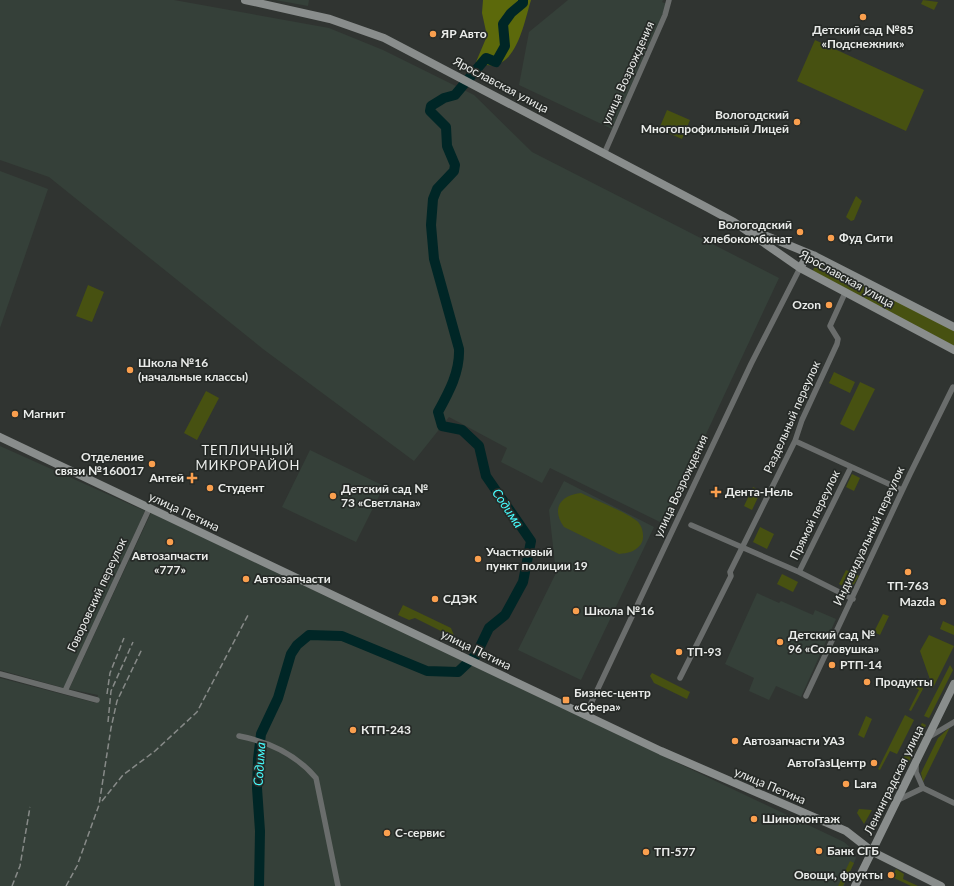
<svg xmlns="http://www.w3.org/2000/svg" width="954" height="886" font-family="Lato,sans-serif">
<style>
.built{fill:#354039}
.green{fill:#475111}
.forest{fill:#5c690b}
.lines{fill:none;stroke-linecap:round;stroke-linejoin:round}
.river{stroke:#002626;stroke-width:10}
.street{stroke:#6a6d6c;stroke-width:5.5}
.secondary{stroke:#898d8c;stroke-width:8}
.rail{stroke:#878a88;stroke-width:1.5;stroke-dasharray:6 3;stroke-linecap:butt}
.poi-dot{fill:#fa9f4e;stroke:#262a27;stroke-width:1.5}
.labels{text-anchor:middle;stroke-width:3.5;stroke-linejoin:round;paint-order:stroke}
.poi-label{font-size:12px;font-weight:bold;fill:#eaecea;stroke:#262a27;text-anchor:start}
.street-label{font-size:12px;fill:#eaecea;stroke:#262a27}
.neighbourhood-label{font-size:13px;letter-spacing:1px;fill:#eaecea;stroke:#262a27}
.water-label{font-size:13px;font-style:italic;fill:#47fdfe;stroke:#262a27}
</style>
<rect width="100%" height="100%" fill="#303431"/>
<path class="built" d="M0,0H174L329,28L383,50L474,95L532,152L779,278L664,524L550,468L542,483L501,462L507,448L449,417L414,461L263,349L49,177L0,160Z
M275,0H309L308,6Z
M568,0H663L662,2L667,4L612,129L519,85L529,32Z
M0,171L48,189L0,328Z
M0,446L145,511L64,688L0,670Z
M310,450L384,486L356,542L282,507Z
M564,481L654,527L581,680L518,650L556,573L549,510Z
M151,513L844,842L852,849L856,858L844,886H0V678L96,703L98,695L69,689Z
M757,593L779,603L781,601L813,615L815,610L836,619L801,697L776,686L769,700L749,691L754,678L725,664Z"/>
<path class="green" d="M923,0L938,2L934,10L921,4Z
M815,40L924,90L906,131L797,81Z
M667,110L690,120L682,139L659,129Z
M856,196L862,201L854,220L851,221L846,217Z
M820,262L954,328V346L813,271L815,264Z
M88,285L104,292L92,322L76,316Z
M834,372L855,382L850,393L829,383Z
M860,382L875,389L854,431L840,424Z
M206,391L219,398L197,440L184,433Z
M852,474L860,478L854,491L846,487Z
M753,487L761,491L752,510L744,506Z
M581,493C595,500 626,512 637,521C643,526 645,538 641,544C635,552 628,553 619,554L564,527C551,509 560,495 581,493Z
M760,527L774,534L767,549L753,542Z
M846,570L859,576L854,584L847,588L839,584Z
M782,574L798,582L793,592L777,584Z
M403,605L451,628L455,638L415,618L409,620L398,615Z
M883,614L889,616L880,635L874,632Z
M943,621L954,626V635L940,629Z
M929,635L954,646L933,688L920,651Z
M950,665L953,670L929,718L924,716Z
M652,673L690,692L687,699L654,683L650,676Z
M917,675L923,689L911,711L909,710L919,690L916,688L917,685L920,683Z
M905,715L914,720L897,754L890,751L880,770L878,769Z
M866,716L872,719L864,738L858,735Z
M922,723L926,725L908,764L899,766Z
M950,727L923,782L921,773L938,738Z
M885,791L887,796L870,828L868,827Z
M859,809L872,810L864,824L857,813Z
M850,861L854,863L843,886H838Z
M896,869L904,874L903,879L918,886H911L892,877Z"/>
<path class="forest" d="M483,0H531C523,26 515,79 476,62L487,36L482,13Z"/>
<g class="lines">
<path class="river" d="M259,886L260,831L257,788L258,759L261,734L278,698L291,654L297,645L309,635L342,636L427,671L458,672L476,655L489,628L505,615L523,582L531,541L486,476L479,446L462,430L442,426L438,412C449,392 460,372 459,349L434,259L431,225L433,199L437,189L454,171L455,165L447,146L446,127L430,111L431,106L444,98L455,95L486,58L496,62L505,46L503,24L511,13L523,3V0"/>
<path class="street" d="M604,154L665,15L669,0
M795,441L902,490
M691,525L799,572L853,599
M799,572L851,467
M0,674L97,700
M680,678L731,576L730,572L795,441L802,420L837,344L838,339L830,326L845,293
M65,691L149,509
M806,696L910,474L953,387
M585,716L751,364L800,268
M239,736C270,742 296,754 316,778L338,886
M929,737L954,722
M916,764V772L923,788L954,803
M898,800L923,788"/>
<path class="secondary" d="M245,0L330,19L384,38L708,208L734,222L800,268L954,350
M747,228L815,256L954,327
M800,268L805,260L815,256
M0,437L661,751L846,831L873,852L941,886
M855,886L954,684"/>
<path class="rail" d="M107,694L110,673L124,638
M108,722L111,691L133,642
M102,801L123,775L155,751L197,712L248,615
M12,886L20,866L30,807
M66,886L77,866L99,805L111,728L117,701L142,649"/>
</g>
<g class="poi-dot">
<circle cx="863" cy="17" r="4"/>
<circle cx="433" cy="34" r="4"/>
<circle cx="797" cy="122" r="4"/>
<circle cx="800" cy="232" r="4"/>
<circle cx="831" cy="238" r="4"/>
<circle cx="829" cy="305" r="4"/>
<circle cx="130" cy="370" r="4"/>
<circle cx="15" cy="414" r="4"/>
<circle cx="152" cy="464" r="4"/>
<path d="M190 472h4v4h4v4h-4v4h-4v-4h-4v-4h4z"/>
<circle cx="210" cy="488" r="4"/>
<path d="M714 486h4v4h4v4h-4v4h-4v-4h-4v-4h4z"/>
<circle cx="333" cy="496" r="4"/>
<circle cx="170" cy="542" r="4"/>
<circle cx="478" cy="559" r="4"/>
<circle cx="908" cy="572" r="4"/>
<circle cx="246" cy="579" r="4"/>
<circle cx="435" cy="599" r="4"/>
<circle cx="943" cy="602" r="4"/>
<circle cx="576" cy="611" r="4"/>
<circle cx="780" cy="642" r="4"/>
<circle cx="679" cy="652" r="4"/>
<circle cx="832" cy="665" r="4"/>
<circle cx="867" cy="682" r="4"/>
<rect x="562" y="696" width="8" height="8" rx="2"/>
<circle cx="353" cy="730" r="4"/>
<circle cx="735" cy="741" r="4"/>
<circle cx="874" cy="763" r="4"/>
<circle cx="846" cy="784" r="4"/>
<circle cx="754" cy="819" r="4"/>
<circle cx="387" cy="833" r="4"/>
<circle cx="819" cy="851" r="4"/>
<circle cx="646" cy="852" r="4"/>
<circle cx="891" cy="875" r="4"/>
</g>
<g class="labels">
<g class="poi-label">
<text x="863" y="34" text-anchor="middle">Детский сад №85<tspan x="863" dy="14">«Подснежник»</tspan></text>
<text x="441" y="38">ЯР Авто</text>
<text x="789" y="119" text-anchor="end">Вологодский<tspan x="789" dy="14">Многопрофильный Лицей</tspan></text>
<text x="792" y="229" text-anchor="end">Вологодский<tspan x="792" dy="14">хлебокомбинат</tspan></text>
<text x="839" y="242">Фуд Сити</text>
<text x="821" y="309" text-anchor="end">Ozon</text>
<text x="138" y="367">Школа №16<tspan x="138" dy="14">(начальные классы)</tspan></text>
<text x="23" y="418">Магнит</text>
<text x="144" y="461" text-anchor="end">Отделение<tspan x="144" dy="14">связи №160017</tspan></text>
<text x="184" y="482" text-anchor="end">Антей</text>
<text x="218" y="492">Студент</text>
<text x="341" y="493">Детский сад №<tspan x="341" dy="14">73 «Светлана»</tspan></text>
<text x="725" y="496">Дента-Нель</text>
<text x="486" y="556">Участковый<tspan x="486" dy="14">пункт полиции 19</tspan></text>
<text x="170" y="560" text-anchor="middle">Автозапчасти<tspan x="170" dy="14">«777»</tspan></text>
<text x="254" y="583">Автозапчасти</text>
<text x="908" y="590" text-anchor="middle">ТП-763</text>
<text x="443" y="603">СДЭК</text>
<text x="935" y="606" text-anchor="end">Mazda</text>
<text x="584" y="615">Школа №16</text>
<text x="788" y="639">Детский сад №<tspan x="788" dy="14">96 «Соловушка»</tspan></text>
<text x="687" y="656">ТП-93</text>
<text x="840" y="669">РТП-14</text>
<text x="875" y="686">Продукты</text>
<text x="574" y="697">Бизнес-центр<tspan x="574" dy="14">«Сфера»</tspan></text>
<text x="361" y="734">КТП-243</text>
<text x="743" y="745">Автозапчасти УАЗ</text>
<text x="866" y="767" text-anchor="end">АвтоГазЦентр</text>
<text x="854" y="788">Lara</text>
<text x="762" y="823">Шиномонтаж</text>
<text x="395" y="837">С-сервис</text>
<text x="827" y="855">Банк СГБ</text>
<text x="654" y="856">ТП-577</text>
<text x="883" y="879" text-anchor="end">Овощи, фрукты</text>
</g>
<g class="street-label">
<text transform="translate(628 73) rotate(-66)" y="4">улица Возрождения</text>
<text transform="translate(501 85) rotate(28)" y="4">Ярославская улица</text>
<text transform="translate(847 279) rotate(29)" y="4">Ярославская улица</text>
<text transform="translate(792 417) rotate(-66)" y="4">Раздельный переулок</text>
<text transform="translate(681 486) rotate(-65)" y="4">улица Возрождения</text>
<text transform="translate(184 512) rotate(25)" y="4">улица Петина</text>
<text transform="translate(815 515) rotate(-64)" y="4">Прямой переулок</text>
<text transform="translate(869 536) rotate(-65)" y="4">Индивидуальный переулок</text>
<text transform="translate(97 595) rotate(-65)" y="4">Говоровский переулок</text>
<text transform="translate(476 650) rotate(26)" y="4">улица Петина</text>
<text transform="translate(894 780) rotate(-64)" y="4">Ленинградская улица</text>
<text transform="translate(770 786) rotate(23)" y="4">улица Петина</text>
</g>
<g class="neighbourhood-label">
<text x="248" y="455">ТЕПЛИЧНЫЙ<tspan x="248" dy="15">МИКРОРАЙОН</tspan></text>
</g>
<g class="water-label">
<text transform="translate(508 508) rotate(56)" y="5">Содима</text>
<text transform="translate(259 764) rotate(-86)" y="5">Содима</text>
</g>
</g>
</svg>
